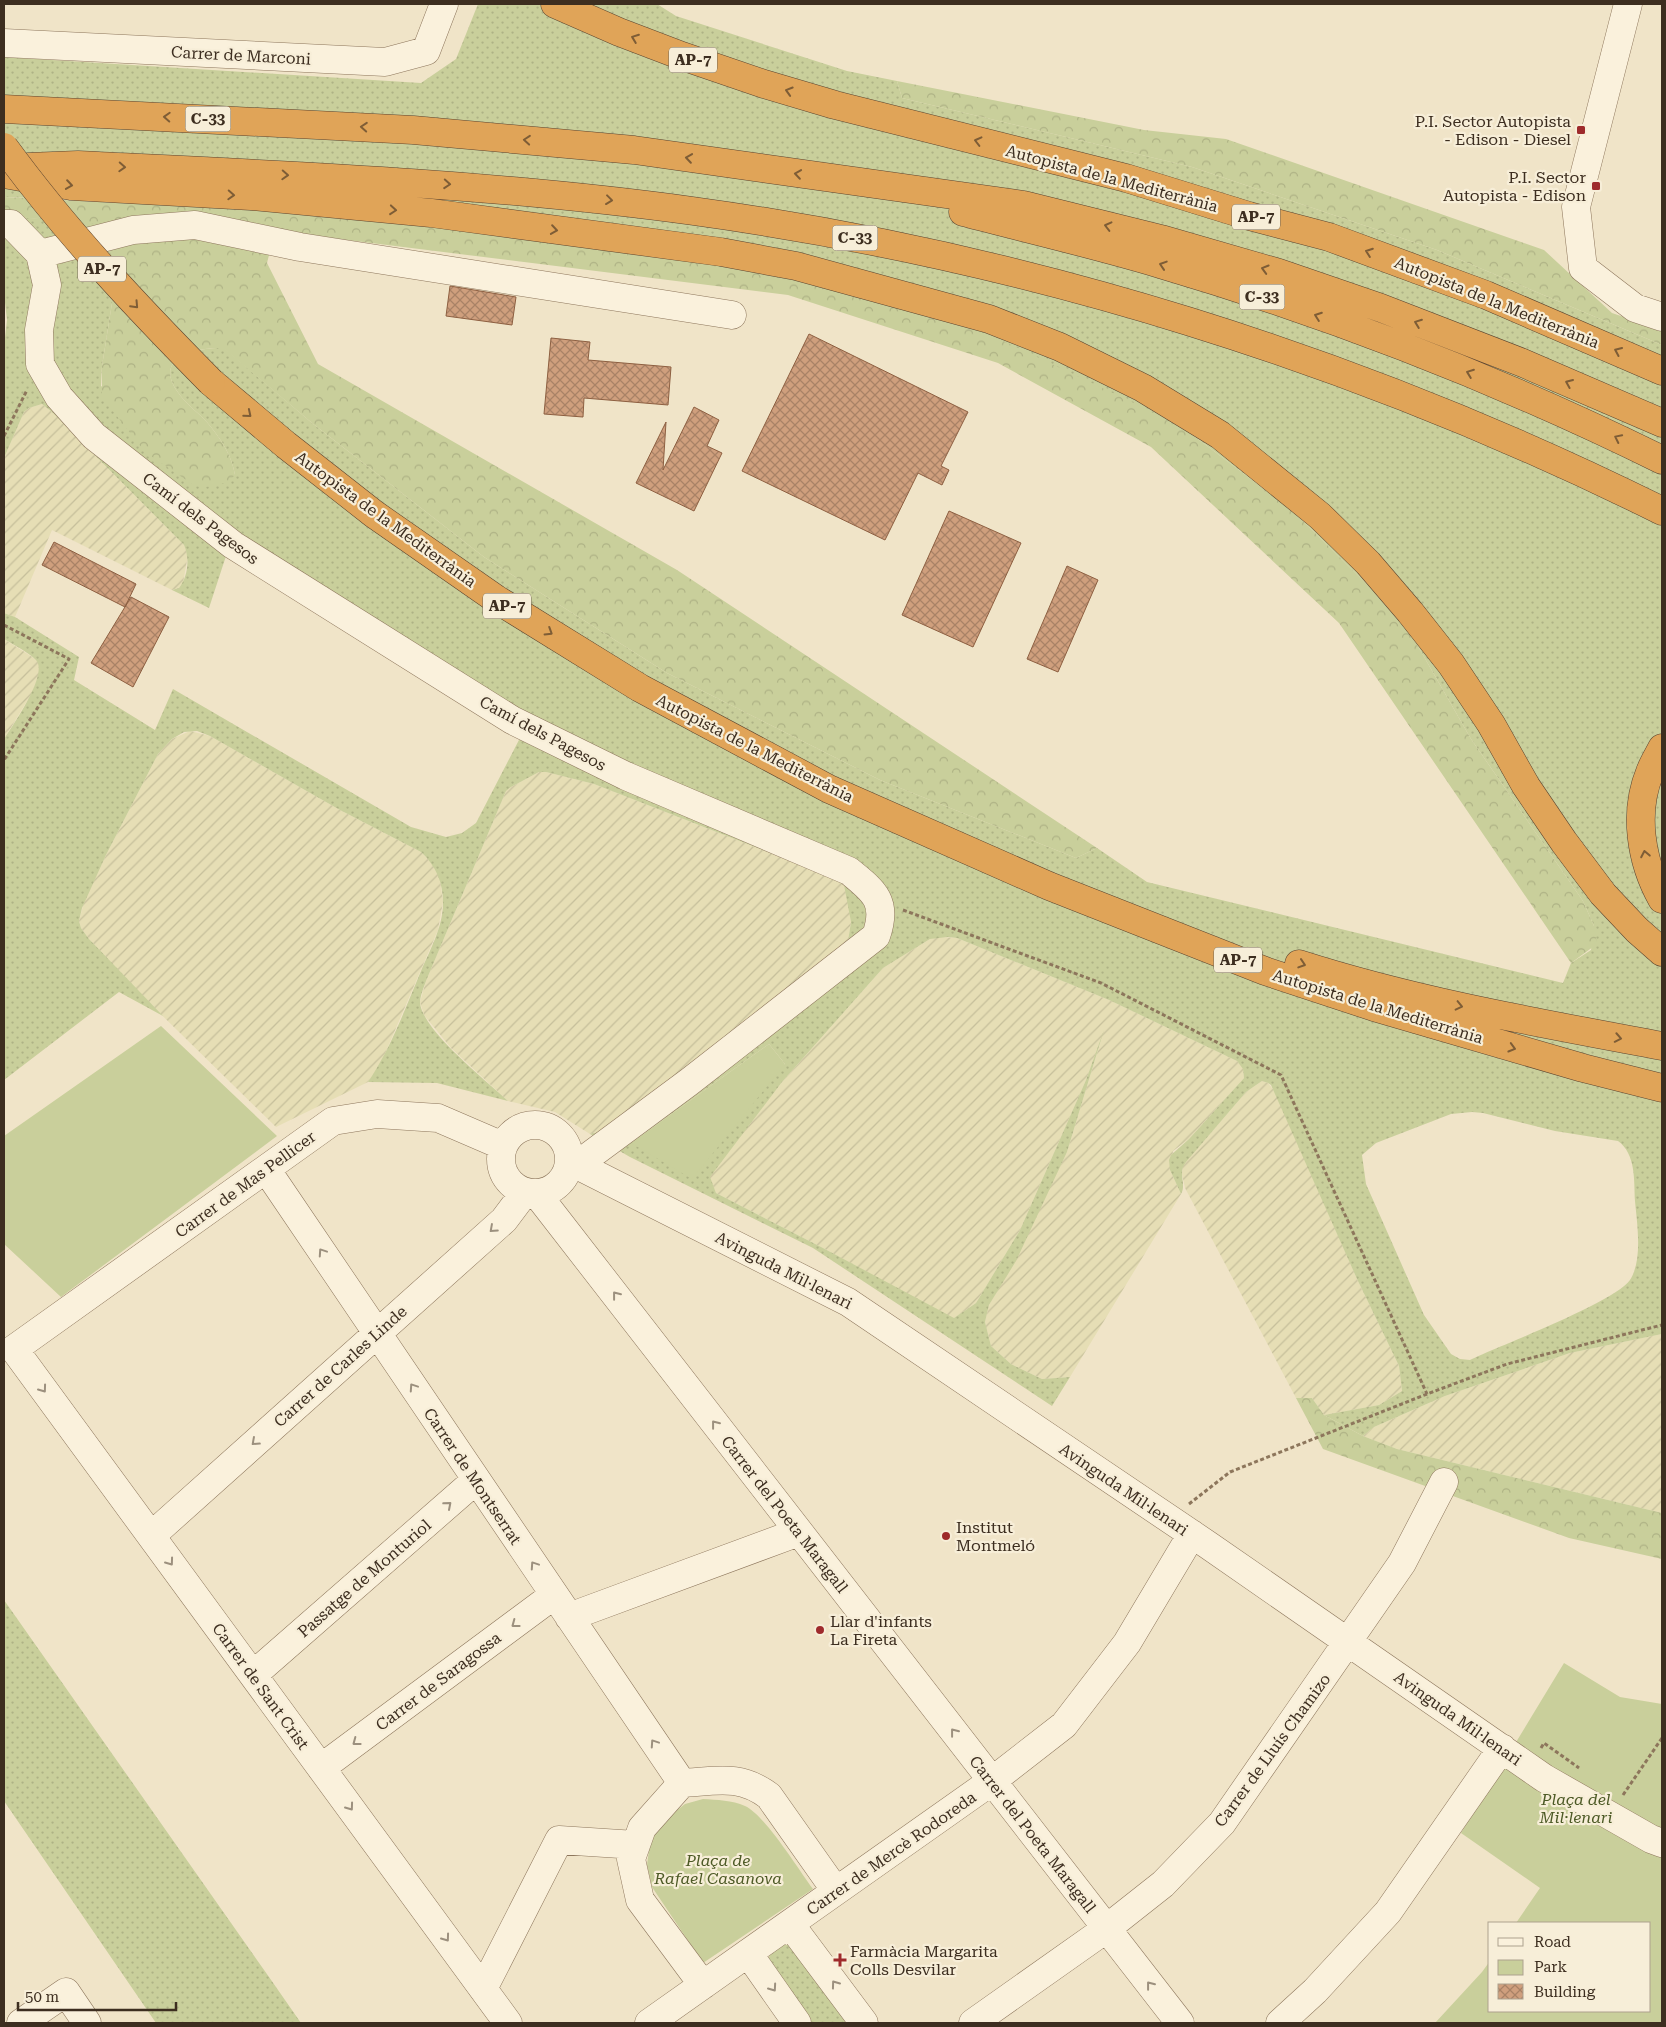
<svg xmlns="http://www.w3.org/2000/svg" width="1666" height="2027" font-family="'Roboto Serif',serif">
<style>
.farmland{fill:url(#farmland-furrows)}
.grass{fill:url(#grass-dots);fill-rule:evenodd}
.forest{fill:url(#forest-crowns)}
.park{fill:#c9cf9b}
.building{fill:url(#building-cross-hatch);stroke:#8d5f41}
.lines{fill:none;stroke-linecap:round;stroke-linejoin:round}
.minor-casing{stroke:#8d765c;stroke-width:29}
.highway-casing{stroke:#5b4430;stroke-width:29}
.path{stroke:#8d765c;stroke-width:3;stroke-dasharray:4 2.5;stroke-linecap:butt}
.minor{stroke:#faf1dc;stroke-width:28}
.highway{stroke:#e0a458;stroke-width:28}
.highway-bridge-casing{stroke:#5b4430;stroke-width:29;stroke-linecap:butt}
.highway-bridge{stroke:#e0a458;stroke-width:28}
.oneway{stroke:#7e5d36}
.oneway2{stroke:#9c907e}
.poi-dot{fill:#9e2a2b;stroke:#f7eed8;stroke-width:2}
.labels{text-anchor:middle;stroke-width:4.5;stroke-linejoin:round;paint-order:stroke}
.shield{fill:#f7eed8;stroke:#756857;stroke-width:1}
.shield-label{font-size:15px;font-weight:bold;fill:#3d2e20}
.street-label{font-size:16px;fill:#3d2e20;stroke:#f7eed8}
.poi-label{font-size:16px;fill:#3d2e20;stroke:#f7eed8;text-anchor:start}
.park-label{font-size:16px;font-style:italic;fill:#4d5a26;stroke:#f7eed8}
</style>
<defs>
<pattern id="farmland-furrows" width="10" height="10" patternUnits="userSpaceOnUse" patternTransform="scale(1.25)"><rect width="10" height="10" fill="#e6deb5"/><path d="M-1 1l2-2M0 10L10 0M9 11l2-2" fill="none" stroke="#c6bf9b"/></pattern>
<pattern id="grass-dots" width="8" height="8" patternUnits="userSpaceOnUse" patternTransform="scale(1.25)"><rect width="8" height="8" fill="#c9cf9b"/><path d="M2 2h.1M6 6h.1" fill="none" stroke="#aeb285" stroke-width="1.8" stroke-linecap="round"/></pattern>
<pattern id="forest-crowns" width="20" height="18" patternUnits="userSpaceOnUse" patternTransform="scale(1.25)"><rect width="20" height="18" fill="#c9cf9b"/><path d="M2 6a3 3 0 1 1 6 0M12 15a3 3 0 1 1 6 0" fill="none" stroke="#aeb285"/></pattern>
<pattern id="building-cross-hatch" width="8" height="8" patternUnits="userSpaceOnUse" patternTransform="scale(1.25)"><rect width="8" height="8" fill="#cf9f7d"/><path d="M0 0l8 8M0 8l8-8" fill="none" stroke="#a98266"/></pattern>
</defs>
<rect width="100%" height="100%" fill="#f0e4c8"/>
<path class="farmland" d="M42,404L52,412L184,545L188,555L183,583L179,588L172,590L52,530L15,617L4,613V458L24,412L29,408Z
M4,639L37,660L40,666V672L32,693L4,739Z
M190,731L210,736L340,810L421,852L435,867L440,879L443,902L438,930L381,1063L368,1082L276,1127L129,983L89,939L81,928L79,921L84,902L106,855L158,754L172,739Z
M539,772H546L594,784L819,872L844,885L849,904L851,922L848,941L607,1130L590,1134L555,1112L508,1101L451,1048L424,1015L420,1002L426,981L506,791L511,787Z
M939,937L957,938L1109,1000L1237,1061L1243,1068L1244,1078L1189,1139L1173,1151L1170,1170L1181,1194L1070,1377L1042,1379L1011,1364L991,1346L985,1322L989,1305L1011,1267L1067,1152L1102,1037L1086,1080L1020,1230L976,1303L953,1319L823,1248L716,1193L709,1177L782,1082L883,968L930,939Z
M1262,1081L1268,1083L1276,1093L1357,1279L1399,1366L1402,1391L1379,1405L1324,1415L1312,1398H1296L1185,1188L1182,1174L1183,1165L1246,1092Z
M1662,1334V1513L1397,1449L1363,1436L1374,1427L1445,1396L1570,1353Z"/>
<path class="grass" d="M478,4H657L676,16L847,71L897,81L902,98L1192,167L1437,250L1662,345V1334L1570,1353L1445,1396L1374,1427L1363,1436L1324,1415L1379,1405L1402,1391L1399,1366L1357,1279L1271,1085L1268,1083L1262,1081L1246,1092L1186,1162C1177,1173 1187,1184 1181,1194L1170,1170L1169,1160L1171,1155L1189,1139L1244,1078L1243,1069L1237,1061L1109,1000L957,938L948,937L930,939L883,968L782,1082L710,1177L716,1193L823,1248L954,1318L976,1303L1020,1230L1086,1080L1104,1030L1067,1152L1016,1261L989,1305L985,1322L991,1346L1011,1364L1042,1379L1070,1377L1052,1406L813,1248L630,1157L590,1134L607,1130L848,941L851,922L844,885L819,872L594,784L546,772H539L511,787L506,791L426,981C424,987 420,996 420,1003C423,1031 487,1081 508,1101L437,1083L368,1082C391,1048 405,1009 421,971C430,950 443,927 443,903C443,882 436,866 421,852L340,810L210,736L197,731L184,732L172,739L158,754L106,855L82,908L79,921L81,928L89,939L163,1016L119,992L4,1080V739C12,726 49,674 36,660C28,652 14,645 4,639V613L15,617L79,657L74,680L155,730L173,689L411,827L446,837L462,833L476,823L520,738L226,556L209,608L172,590L179,588C188,577 190,558 184,545L52,412L42,404L29,408L24,412L4,458V346L7,320L4,294V216L108,224L112,303L102,366L101,386L235,475C232,457 223,442 211,427C201,414 186,405 177,391C153,356 198,347 224,348L312,423L484,557L667,673L880,780L1076,858L1097,848L1147,882L1563,983L1571,963L1591,950L1594,926L1583,901L1471,739L1403,620L1293,511L1178,424L832,286L106,201L4,197V57L421,83L456,59ZM769,1044L785,1064L631,1143ZM1472,1112L1483,1113L1555,1131L1618,1141C1636,1154 1634,1180 1635,1201C1637,1223 1643,1260 1630,1280C1615,1302 1499,1346 1470,1360L1460,1359L1451,1354L1424,1315L1366,1184L1362,1155L1376,1143L1451,1114Z
M4,1600L269,1977L301,2023H156L4,1801Z
M782,1945H790L851,2023H806L767,1963L770,1954Z"/>
<path class="forest" d="M897,81L1144,130L1226,139L1544,250L1612,313L1662,330V345L1437,250L1192,167L902,98Z
M4,197L313,213L659,254L832,286L993,336L1178,424L1293,511L1403,620L1471,739L1583,901L1594,926L1597,944L1571,963L1339,623L1151,447L998,363L788,295L275,231L267,263L318,364L677,570L1097,848L1076,858L880,780L667,673L484,557L312,423L223,348C198,347 153,356 177,391C186,405 201,414 211,427C223,442 232,457 235,475C225,486 209,488 195,486L145,452L102,397V366L112,303L108,225L4,216Z
M1296,1398H1312L1324,1415L1363,1436L1397,1449L1662,1513V1559L1569,1538L1323,1449Z"/>
<path class="park" d="M161,1026L277,1136L61,1297L4,1244V1136Z
M769,1044L785,1064L692,1179L631,1143Z
M1564,1663L1620,1697L1662,1704V2023H1435L1482,1972L1490,1961V2011H1650V1923H1516L1540,1888L1461,1833Z
M703,1799C717,1800 732,1800 745,1806C765,1815 798,1869 813,1889L703,1963L652,1887L647,1865L650,1842L659,1824L685,1804Z"/>
<path class="building" d="M450,286L516,297L512,325L446,316Z
M809,334L968,412L941,466L949,470L942,485L918,473L885,540L742,471Z
M551,338L590,342L588,360L671,367L668,405L584,398L583,417L544,414Z
M694,407L719,420L707,446L722,453L694,511L636,483L666,422L663,470Z
M949,511L1021,543L973,647L902,615Z
M54,542L136,584L125,607L42,565Z
M1067,566L1098,580L1058,672L1027,659Z
M131,597L169,617L133,687L91,663Z"/>
<g class="lines">
<defs>
<path id="minor" d="M1628,4L1576,207L1583,268L1635,308L1662,317
M4,43L385,62L426,51L444,4
M4,224H11L40,254L47,285L39,330L40,364L59,397L94,436L233,545L512,720L626,776L849,871C875,892 888,902 876,936L689,1082L577,1165
M40,254L133,230L195,225L300,247L732,315
M501 1159a34 34 0 1 1 68 0a34 34 0 1 1-68 0Z
M503,1146L438,1118L377,1114L333,1121L14,1349L508,2023
M569,1167L577,1165L848,1302L1208,1545L1544,1778L1651,1839L1662,1843
M266,1169L682,1783
M537,1194L1180,2023
M151,1536L504,1220L525,1192
M569,1617L799,1532
M253,1675L476,1480
M321,1768L554,1595
M790,1924L864,2023
M748,1953L797,2023
M703,1985L640,1900L631,1859L642,1828L682,1783C717,1781 740,1774 769,1796L836,1891
M483,1989L559,1840L636,1845
M21,2023L66,1992L87,2023
M649,2023L992,1781L1064,1725L1127,1643L1192,1534
M973,2023L1106,1929L1163,1884L1222,1823L1402,1563L1444,1482
M1280,2023L1315,1991L1388,1912L1502,1748"/>
<path id="highway" d="M555,4L619,32L682,56L764,84L835,105L1126,178L1249,216L1329,237L1486,295L1662,371
M4,109L413,130L634,150L1024,205L1161,239L1279,273L1381,308L1523,363L1662,423
M28,167L78,165C283,175 489,183 693,211C1029,257 1358,360 1662,511
M4,174L71,186L251,196L431,213L721,252L796,266L989,319L1060,347L1143,388L1220,435L1320,516L1368,563L1410,612L1451,664L1491,724L1526,786L1564,842L1603,894L1637,930L1662,952
M963,212C1028,229 1093,244 1157,263C1330,314 1500,380 1662,460
M211,382L286,445L374,514L496,599L640,688L829,789L1049,886L1265,971L1374,1007L1583,1068L1662,1088
M1662,748C1658,756 1653,764 1650,772C1633,813 1641,862 1662,899
M1299,964C1418,1002 1540,1023 1662,1046"/>
</defs>
<use href="#minor" class="minor-casing"/>
<use href="#highway" class="highway-casing"/>
<path class="path" d="M4,436L27,390
M4,625L69,659L4,760
M903,910L1101,983L1281,1075L1427,1394
M1189,1504L1230,1472L1427,1394L1507,1364L1662,1325
M1541,1748L1544,1743L1579,1768
M1623,1795L1662,1738"/>
<use href="#minor" class="minor"/>
<use href="#highway" class="highway"/>
<defs>
<path id="highway-bridge" d="M4,147C66,232 137,307 211,382"/>
</defs>
<use href="#highway-bridge" class="highway-bridge-casing"/>
<use href="#highway-bridge" class="highway-bridge"/>
</g>
<defs><path id="oneway-chevron" d="M-2-3.5L2.5 0L-2 3.5" fill="none" stroke-width="1.6" stroke-linecap="round" stroke-linejoin="round" transform="scale(1.25)"/></defs>
<g class="oneway">
<use href="#oneway-chevron" transform="translate(635 38) rotate(-159)"/>
<use href="#oneway-chevron" transform="translate(789 91) rotate(-163)"/>
<use href="#oneway-chevron" transform="translate(167 117) rotate(-177)"/>
<use href="#oneway-chevron" transform="translate(364 127) rotate(-176)"/>
<use href="#oneway-chevron" transform="translate(527 140) rotate(-175)"/>
<use href="#oneway-chevron" transform="translate(978 141) rotate(-166)"/>
<use href="#oneway-chevron" transform="translate(689 158) rotate(-172)"/>
<use href="#oneway-chevron" transform="translate(122 167) rotate(3)"/>
<use href="#oneway-chevron" transform="translate(798 174) rotate(-172)"/>
<use href="#oneway-chevron" transform="translate(285 175) rotate(3)"/>
<use href="#oneway-chevron" transform="translate(447 184) rotate(4)"/>
<use href="#oneway-chevron" transform="translate(69 185) rotate(8)"/>
<use href="#oneway-chevron" transform="translate(231 195) rotate(3)"/>
<use href="#oneway-chevron" transform="translate(609 200) rotate(7)"/>
<use href="#oneway-chevron" transform="translate(393 210) rotate(5)"/>
<use href="#oneway-chevron" transform="translate(1108 226) rotate(-166)"/>
<use href="#oneway-chevron" transform="translate(554 230) rotate(8)"/>
<use href="#oneway-chevron" transform="translate(1369 252) rotate(-160)"/>
<use href="#oneway-chevron" transform="translate(1163 265) rotate(-162)"/>
<use href="#oneway-chevron" transform="translate(1265 269) rotate(-164)"/>
<use href="#oneway-chevron" transform="translate(135 305) rotate(47)"/>
<use href="#oneway-chevron" transform="translate(1318 316) rotate(-160)"/>
<use href="#oneway-chevron" transform="translate(1418 323) rotate(-159)"/>
<use href="#oneway-chevron" transform="translate(1618 351) rotate(-156)"/>
<use href="#oneway-chevron" transform="translate(1470 373) rotate(-159)"/>
<use href="#oneway-chevron" transform="translate(1569 383) rotate(-157)"/>
<use href="#oneway-chevron" transform="translate(248 414) rotate(40)"/>
<use href="#oneway-chevron" transform="translate(1618 438) rotate(-154)"/>
<use href="#oneway-chevron" transform="translate(549 632) rotate(32)"/>
<use href="#oneway-chevron" transform="translate(1645 854) rotate(-101)"/>
<use href="#oneway-chevron" transform="translate(1302 964) rotate(18)"/>
<use href="#oneway-chevron" transform="translate(1459 1006) rotate(13)"/>
<use href="#oneway-chevron" transform="translate(1618 1038) rotate(11)"/>
<use href="#oneway-chevron" transform="translate(1512 1048) rotate(16)"/>
</g>
<g class="oneway2">
<use href="#oneway-chevron" transform="translate(493 1229) rotate(138)"/>
<use href="#oneway-chevron" transform="translate(322 1252) rotate(-124)"/>
<use href="#oneway-chevron" transform="translate(616 1295) rotate(-128)"/>
<use href="#oneway-chevron" transform="translate(413 1387) rotate(-124)"/>
<use href="#oneway-chevron" transform="translate(43 1389) rotate(54)"/>
<use href="#oneway-chevron" transform="translate(715 1424) rotate(-128)"/>
<use href="#oneway-chevron" transform="translate(255 1442) rotate(138)"/>
<use href="#oneway-chevron" transform="translate(448 1505) rotate(-41)"/>
<use href="#oneway-chevron" transform="translate(170 1562) rotate(54)"/>
<use href="#oneway-chevron" transform="translate(534 1565) rotate(-124)"/>
<use href="#oneway-chevron" transform="translate(515 1624) rotate(143)"/>
<use href="#oneway-chevron" transform="translate(954 1732) rotate(-128)"/>
<use href="#oneway-chevron" transform="translate(356 1742) rotate(143)"/>
<use href="#oneway-chevron" transform="translate(654 1743) rotate(-124)"/>
<use href="#oneway-chevron" transform="translate(350 1807) rotate(54)"/>
<use href="#oneway-chevron" transform="translate(446 1938) rotate(54)"/>
<use href="#oneway-chevron" transform="translate(835 1984) rotate(-126)"/>
<use href="#oneway-chevron" transform="translate(1150 1985) rotate(-128)"/>
<use href="#oneway-chevron" transform="translate(773 1988) rotate(55)"/>
</g>
<g class="poi-dot">
<rect x="1576" y="125" width="10" height="10" rx="2.5"/>
<rect x="1591" y="181" width="10" height="10" rx="2.5"/>
<circle cx="946" cy="1536" r="5"/>
<circle cx="820" cy="1630" r="5"/>
<path d="M837.5 1952.5h5v5h5v5h-5v5h-5v-5h-5v-5h5z"/>
</g>
<g class="labels">
<g class="shield">
<rect x="669" y="47.5" width="48" height="25" rx="4"/>
<rect x="185.5" y="106.5" width="45" height="25" rx="4"/>
<rect x="1232" y="204.5" width="48" height="25" rx="4"/>
<rect x="832.5" y="225.5" width="45" height="25" rx="4"/>
<rect x="78" y="256.5" width="48" height="25" rx="4"/>
<rect x="1239.5" y="284.5" width="45" height="25" rx="4"/>
<rect x="483" y="593.5" width="48" height="25" rx="4"/>
<rect x="1214" y="947.5" width="48" height="25" rx="4"/>
</g>
<g class="shield-label">
<text x="693" y="65">AP-7</text>
<text x="208" y="124">C-33</text>
<text x="1256" y="222">AP-7</text>
<text x="855" y="243">C-33</text>
<text x="102" y="274">AP-7</text>
<text x="1262" y="302">C-33</text>
<text x="507" y="611">AP-7</text>
<text x="1238" y="965">AP-7</text>
</g>
<g class="street-label">
<text transform="translate(241 55) rotate(3)" y="6">Carrer de Marconi</text>
<text transform="translate(1112 178) rotate(15)" y="6">Autopista de la Mediterrània</text>
<text transform="translate(1497 302) rotate(22)" y="6">Autopista de la Mediterrània</text>
<text transform="translate(201 518) rotate(37)" y="6">Camí dels Pagesos</text>
<text transform="translate(386 519) rotate(36)" y="6">Autopista de la Mediterrània</text>
<text transform="translate(543 733) rotate(28)" y="6">Camí dels Pagesos</text>
<text transform="translate(755 748) rotate(27)" y="6">Autopista de la Mediterrània</text>
<text transform="translate(1378 1006) rotate(17)" y="6">Autopista de la Mediterrània</text>
<text transform="translate(245 1184) rotate(-36)" y="6">Carrer de Mas Pellicer</text>
<text transform="translate(784 1270) rotate(27)" y="6">Avinguda Mil·lenari</text>
<text transform="translate(340 1366) rotate(-42)" y="6">Carrer de Carles Linde</text>
<text transform="translate(473 1476) rotate(56)" y="6">Carrer de Montserrat</text>
<text transform="translate(1124 1489) rotate(34)" y="6">Avinguda Mil·lenari</text>
<text transform="translate(785 1514) rotate(52)" y="6">Carrer del Poeta Maragall</text>
<text transform="translate(364 1578) rotate(-41)" y="6">Passatge de Monturiol</text>
<text transform="translate(438 1681) rotate(-37)" y="6">Carrer de Saragossa</text>
<text transform="translate(261 1686) rotate(54)" y="6">Carrer de Sant Crist</text>
<text transform="translate(1458 1718) rotate(35)" y="6">Avinguda Mil·lenari</text>
<text transform="translate(1272 1750) rotate(-54)" y="6">Carrer de Lluís Chamizo</text>
<text transform="translate(1033 1834) rotate(52)" y="6">Carrer del Poeta Maragall</text>
<text transform="translate(891 1853) rotate(-35)" y="6">Carrer de Mercè Rodoreda</text>
</g>
<g class="poi-label">
<text x="1571" y="127" text-anchor="end">P.I. Sector Autopista<tspan x="1571" dy="18">- Edison - Diesel</tspan></text>
<text x="1586" y="183" text-anchor="end">P.I. Sector<tspan x="1586" dy="18">Autopista - Edison</tspan></text>
<text x="956" y="1533">Institut<tspan x="956" dy="18">Montmeló</tspan></text>
<text x="830" y="1627">Llar d'infants<tspan x="830" dy="18">La Fireta</tspan></text>
<text x="850" y="1957">Farmàcia Margarita<tspan x="850" dy="18">Colls Desvilar</tspan></text>
</g>
<g class="park-label">
<text x="1576" y="1805">Plaça del<tspan x="1576" dy="18">Mil·lenari</tspan></text>
<text x="718" y="1866">Plaça de<tspan x="718" dy="18">Rafael Casanova</tspan></text>
</g>
</g>
<rect width="1666" height="2027" fill="none" stroke="#3d2e20" stroke-width="10"/>
<rect x="1488" y="1922" width="162" height="90" fill="#f7eed8" stroke="#ada18e"/>
<rect x="1498" y="1938" width="25" height="8" fill="#faf1dc" stroke="#ada18e"/>
<text x="1534" y="1947" font-size="15" fill="#3d2e20">Road</text>
<rect x="1498" y="1960" width="25" height="15" fill="#c9cf9b" stroke="#ada18e"/>
<text x="1534" y="1972" font-size="15" fill="#3d2e20">Park</text>
<rect x="1498" y="1984" width="25" height="15" fill="url(#building-cross-hatch)" stroke="#ada18e"/>
<text x="1534" y="1997" font-size="15" fill="#3d2e20">Building</text>
<path d="M18 2002v8h158v-8" fill="none" stroke="#3d2e20" stroke-width="2.5"/>
<text x="25" y="2002" font-size="15" fill="#3d2e20" stroke="#f7eed8" stroke-width="4" paint-order="stroke">50 m</text>
</svg>
